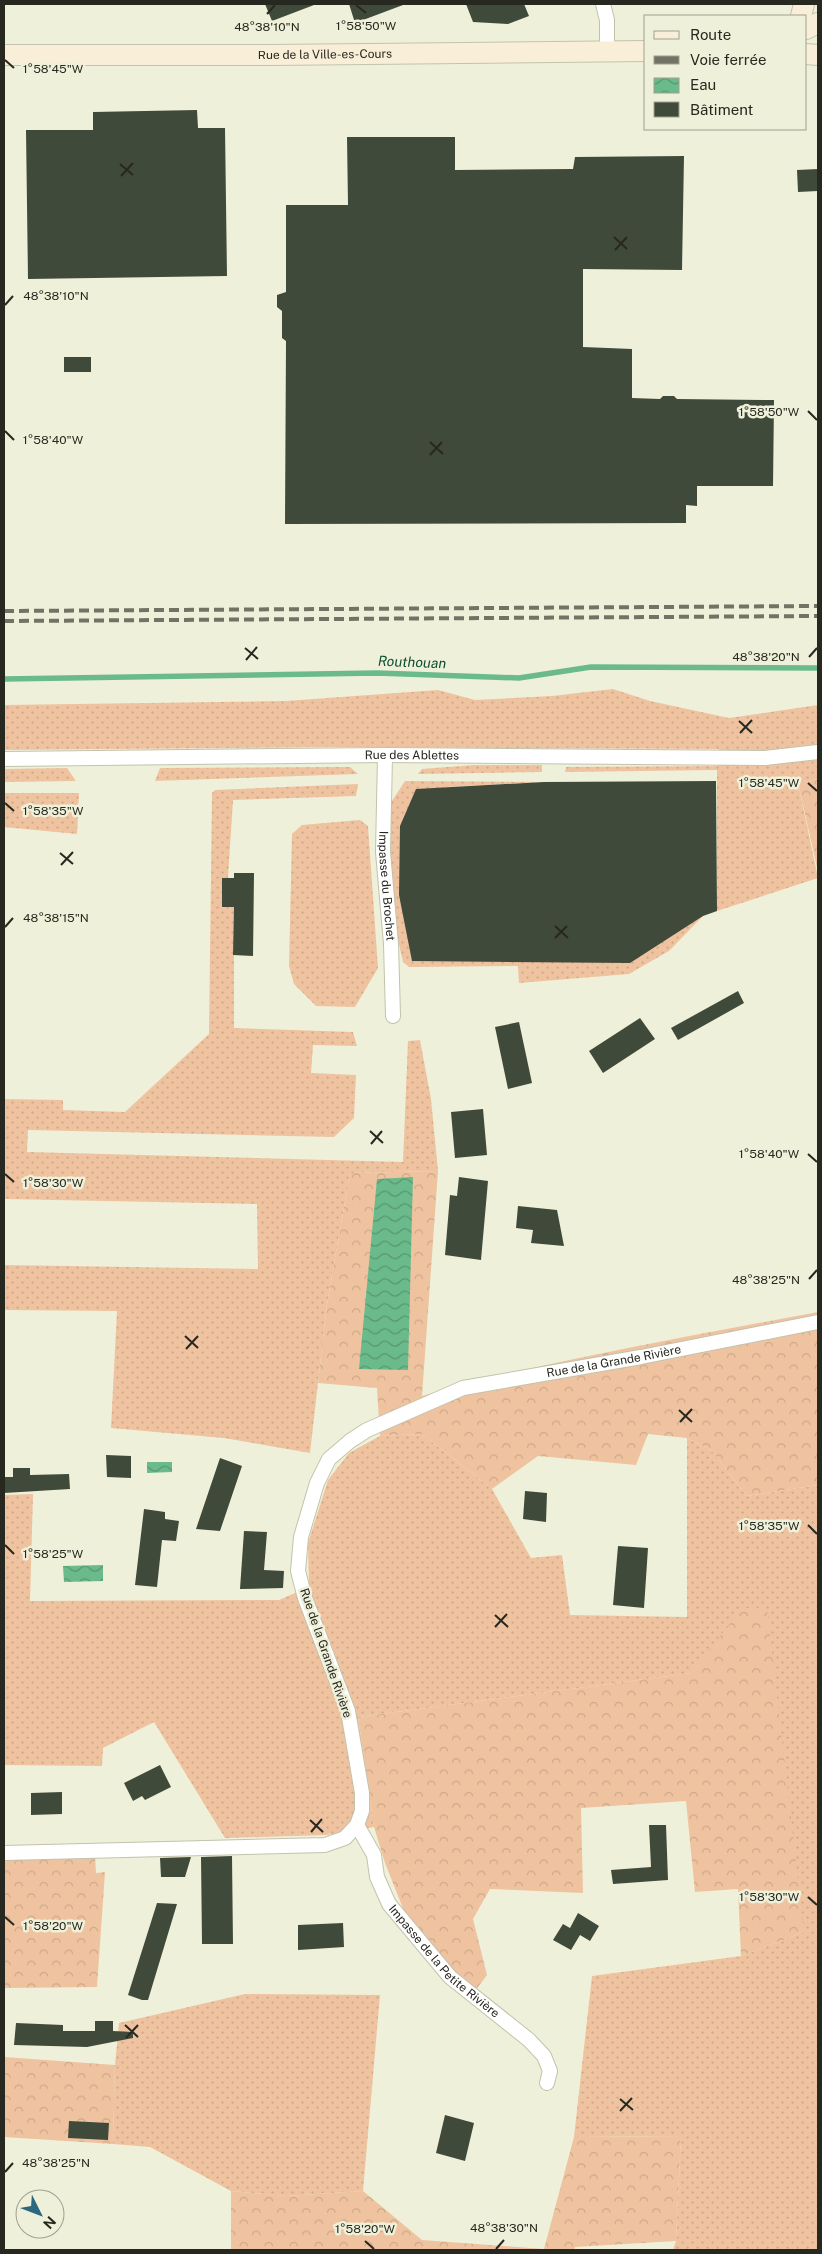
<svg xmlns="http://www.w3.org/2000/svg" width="822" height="2254" font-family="'Public Sans',sans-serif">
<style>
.grass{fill:url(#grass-dots)}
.forest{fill:url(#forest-crowns)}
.water{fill:url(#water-waves)}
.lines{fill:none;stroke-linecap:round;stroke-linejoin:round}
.stream{stroke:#6aba8b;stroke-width:5.5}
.building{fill:#404a3a}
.street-casing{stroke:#c3c3ad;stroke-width:16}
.secondary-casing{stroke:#c3c3ad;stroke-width:22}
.street{stroke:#fff;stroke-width:14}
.secondary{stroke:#f9efd9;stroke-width:20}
.rail{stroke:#727365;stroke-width:4;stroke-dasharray:10 5;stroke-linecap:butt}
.ticks{fill:none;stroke:#27281f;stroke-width:2}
.labels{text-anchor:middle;stroke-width:5;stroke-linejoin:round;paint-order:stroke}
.street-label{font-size:12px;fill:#27281f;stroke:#eff0d9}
.water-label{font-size:14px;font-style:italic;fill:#104e30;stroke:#eff0d9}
.ticks-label{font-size:12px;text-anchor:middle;fill:#27281f;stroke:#eff0d9;stroke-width:5;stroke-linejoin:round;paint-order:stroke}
</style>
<defs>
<pattern id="grass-dots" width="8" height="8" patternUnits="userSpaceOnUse" patternTransform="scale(1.25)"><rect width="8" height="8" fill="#efc3a0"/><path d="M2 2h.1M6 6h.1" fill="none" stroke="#cda889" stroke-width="1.8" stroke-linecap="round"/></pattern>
<pattern id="forest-crowns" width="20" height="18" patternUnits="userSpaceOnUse" patternTransform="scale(1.25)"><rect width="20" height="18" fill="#efc3a0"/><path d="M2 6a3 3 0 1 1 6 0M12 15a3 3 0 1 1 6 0" fill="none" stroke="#cda889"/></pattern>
<pattern id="water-waves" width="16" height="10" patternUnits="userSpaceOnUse" patternTransform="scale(1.25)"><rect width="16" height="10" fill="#6aba8b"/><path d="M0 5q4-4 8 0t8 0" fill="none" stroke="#579771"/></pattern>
</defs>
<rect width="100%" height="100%" fill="#eff0d9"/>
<path class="grass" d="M613,689L650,701L729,718L818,705V779L798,783L818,878L717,911V770L565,772L566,767L718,766L719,749L332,747L4,750V705L286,701L438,690L475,700L552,696Z
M474,765H542V772L418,774L422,769Z
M350,767L358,774L155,781L160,768Z
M67,768L76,781L4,782V769Z
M405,781L544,782L445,787L429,804L703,916L669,951L629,974L519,983L518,966L409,967L403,962L392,913L390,804Z
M358,784L356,796L233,800L228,878H222V907H234V1028L353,1032L357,1046L313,1045L311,1073L356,1075L354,1118L334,1137L28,1130L27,1152L403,1162L408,1041L420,1040L431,1099L438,1171L350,1173L327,1304L310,1453L224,1438L111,1428L117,1311L4,1310V1265L258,1269L257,1204L4,1199V1099L63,1100V1110L125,1112L209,1034L212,793L215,790Z
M4,793H79L77,834L4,827Z
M360,820L368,826L378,968L355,1007L316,1006L294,984L289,966L292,834L302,825Z
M422,1434L492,1489L531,1558L562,1555L570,1615L687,1617V1438L711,1450L747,1496L818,1485V2250H673L676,2241L681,2136L574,2137L592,1976L741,1956L804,1932L707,1655L691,1673L358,1717L374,1827L326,1835L225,1838L154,1722L103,1748L102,1766L4,1765V1495L33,1494L30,1601L279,1600L309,1587L308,1543L328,1480L349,1453L380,1436Z
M245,1994L380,1995L363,2191L286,2196L231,2191L150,2147L113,2144L115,2065L119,2023Z"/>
<path class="forest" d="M818,779V872L798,783Z
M438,1171L422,1396C552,1360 685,1337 818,1312V1485L747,1496L711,1450L687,1438L648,1434L636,1465L538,1456L492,1489L422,1434L380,1436L377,1388L318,1383L327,1304L350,1173Z
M742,1608H767L804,1932L741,1956L738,1889L695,1892L686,1801L581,1808L583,1893L490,1889L473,1919L487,1975L469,1999L406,1916L385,1863L374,1827L358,1717L691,1673Z
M95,1856L96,1873L105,1872L97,1987L4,1988V1858Z
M4,2057L115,2065L113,2144L4,2137Z
M681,2136L676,2241L575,2247L574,2250H231V2191L286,2196L363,2191L422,2240L544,2249L574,2137Z"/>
<path class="water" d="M413,1177L408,1370L359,1369L377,1179Z
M147,1462H172V1472L147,1473Z
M103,1565V1581L64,1582L63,1566Z"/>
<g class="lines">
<path class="stream" d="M4,679L377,673L519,678L591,667L818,668"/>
</g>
<path class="building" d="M265,4H314V5L272,21Z
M349,4H402L403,5L355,23Z
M466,4H524L529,16L508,24L473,22Z
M197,110L198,128H225L227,276L28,279L26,130H93V112Z
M347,137H455V170L573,169L575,157L684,156L682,270L583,269V347L632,349V398L660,399L663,396H674L677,399L774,400L773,486H697V506L686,505V523L285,524L286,341L282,338V311L277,307V295L286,292V205H348Z
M818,169V191L798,192L797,170Z
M64,357H91V372H64Z
M716,781L717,911L703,916L630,963L412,961L399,895L400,826L416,789L544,782Z
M234,873H254L253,956L233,955L234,907H222V878H234Z
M738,991L744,1003L678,1040L671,1028Z
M640,1018L655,1039L603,1073L589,1051Z
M519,1022L532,1083L508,1089L495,1027Z
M483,1109L487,1155L455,1158L451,1112Z
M459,1177L488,1181L481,1260L445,1255L450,1195L457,1196Z
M518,1206L557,1210L564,1246L531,1243L533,1230L516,1228Z
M106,1455L131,1456V1478L107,1477Z
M220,1458L242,1466L220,1531L196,1529Z
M13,1468H30V1475L69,1474L70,1489L4,1493V1477H13Z
M525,1491L547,1493L546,1522L523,1519Z
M144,1509L165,1512V1519L179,1521L176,1541L162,1540L157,1587L135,1585Z
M244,1531L267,1532L264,1570L284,1571L283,1588L240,1589Z
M618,1546L648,1548L644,1608L613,1605Z
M160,1765L171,1787L145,1800L142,1796L133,1801L124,1783Z
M62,1792V1814L31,1815V1793Z
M649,1825H666L668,1880L613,1884L611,1870L651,1867Z
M232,1856L233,1944H202L201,1857Z
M191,1857L185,1877H161L160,1858Z
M157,1903L177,1904L148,2000H142L128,1995Z
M578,1913L599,1926L590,1941L580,1935L571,1950L553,1940L563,1924L570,1928Z
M343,1923L344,1947L298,1950V1925Z
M95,2021H113V2031L133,2032V2038L87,2047L14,2045L16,2023L63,2025V2031H95Z
M445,2115L474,2123L465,2161L436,2153Z
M69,2121L109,2123L108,2140L68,2138Z"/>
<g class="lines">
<defs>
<g id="street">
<path d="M603,4L607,20V51"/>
<path id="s1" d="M385,755L383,852L391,944L393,1016"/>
<path id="s2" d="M4,759L385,755L765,758L818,752"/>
<path id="s3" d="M357,1825L374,1855L377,1877L389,1904L450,1977L529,2040L544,2056L550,2071L547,2083"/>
<path id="s4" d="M4,1853L325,1845L345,1838L357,1825L362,1811V1793L348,1711L305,1598L298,1571L301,1537L317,1483L329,1459L350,1441L367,1430L463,1388L641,1357L818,1322"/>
</g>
<g id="secondary">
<path d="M801,16L804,4"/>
<path d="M806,29L818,23"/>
<path d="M806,54L818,55"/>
<path id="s5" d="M4,55H273L646,51"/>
</g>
</defs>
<use href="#street" class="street-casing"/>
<use href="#secondary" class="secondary-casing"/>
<use href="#street" class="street"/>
<use href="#secondary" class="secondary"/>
<path class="rail" d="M4,611L818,606
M4,621L818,616"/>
</g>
<path class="ticks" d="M356,5L366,13M267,14L275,5M5,60L14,68M120,164L133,175M121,176L133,163M614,237L627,249M615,250L627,237M5,305L13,296M808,411L817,420M5,431L14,440M430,442L443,454M430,455L442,442M245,648L258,659M809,657L817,648M246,660L257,647M739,721L752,733M740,733L752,720M808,783L817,791M5,803L14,811M60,853L73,864M61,865L73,852M555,926L568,938M5,927L13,918M555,938L567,926M370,1131L383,1143M371,1144L382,1131M808,1154L817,1162M5,1174L14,1182M809,1279L817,1270M185,1336L198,1348M186,1349L198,1336M679,1410L692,1422M680,1422L692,1409M808,1525L817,1534M5,1545L14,1554M495,1615L508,1627M495,1627L507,1614M310,1820L323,1832M311,1832L322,1819M808,1897L817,1905M5,1917L14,1925M125,2025L138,2037M126,2038L138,2025M620,2099L633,2110M620,2111L632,2098M5,2172L13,2163M365,2241L374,2249M496,2249L504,2240"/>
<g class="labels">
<g class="street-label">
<text dy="4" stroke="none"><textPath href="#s5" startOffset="321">Rue de la Ville-es-Cours</textPath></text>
<text dy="4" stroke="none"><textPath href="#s2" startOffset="408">Rue des Ablettes</textPath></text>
<text dy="4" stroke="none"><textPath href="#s1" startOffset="131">Impasse du Brochet</textPath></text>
<text dy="4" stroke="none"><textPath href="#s4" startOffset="1048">Rue de la Grande Rivière</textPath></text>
<text transform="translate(326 1653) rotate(71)" y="4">Rue de la Grande Rivière</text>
<text dy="4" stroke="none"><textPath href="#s3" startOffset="166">Impasse de la Petite Rivière</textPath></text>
</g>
<g class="water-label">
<text transform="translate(412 662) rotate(2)" y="5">Routhouan</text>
</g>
</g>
<g class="ticks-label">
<text x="366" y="30">1°58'50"W</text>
<text x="267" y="31">48°38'10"N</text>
<text x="53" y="73">1°58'45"W</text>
<text x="56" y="300">48°38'10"N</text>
<text x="769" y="416">1°58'50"W</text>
<text x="53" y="444">1°58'40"W</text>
<text x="766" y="661">48°38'20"N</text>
<text x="769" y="787">1°58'45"W</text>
<text x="53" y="815">1°58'35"W</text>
<text x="56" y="922">48°38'15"N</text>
<text x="769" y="1158">1°58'40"W</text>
<text x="53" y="1187">1°58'30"W</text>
<text x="766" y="1284">48°38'25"N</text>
<text x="769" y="1530">1°58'35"W</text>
<text x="53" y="1558">1°58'25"W</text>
<text x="769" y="1901">1°58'30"W</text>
<text x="53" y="1930">1°58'20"W</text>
<text x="56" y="2167">48°38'25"N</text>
<text x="504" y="2232">48°38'30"N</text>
<text x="365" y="2233">1°58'20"W</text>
</g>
<rect width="822" height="2254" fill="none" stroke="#27281f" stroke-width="10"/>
<rect x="644" y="15" width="162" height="115" fill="#eff0d9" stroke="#9fa08f"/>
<rect x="654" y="31" width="25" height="8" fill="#f9efd9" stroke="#9fa08f"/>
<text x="690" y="40" font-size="15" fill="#27281f">Route</text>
<rect x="654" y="56" width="25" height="8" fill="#727365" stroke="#9fa08f"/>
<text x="690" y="65" font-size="15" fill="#27281f">Voie ferrée</text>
<rect x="654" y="78" width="25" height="15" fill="url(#water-waves)" stroke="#9fa08f"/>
<text x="690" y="90" font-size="15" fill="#27281f">Eau</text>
<rect x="654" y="102" width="25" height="15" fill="#404a3a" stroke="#9fa08f"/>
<text x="690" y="115" font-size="15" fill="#27281f">Bâtiment</text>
<g transform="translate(40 2214) rotate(132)"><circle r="24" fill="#eff0d9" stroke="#9fa08f"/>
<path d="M0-4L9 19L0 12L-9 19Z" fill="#2e6780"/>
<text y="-8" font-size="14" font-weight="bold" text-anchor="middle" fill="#27281f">N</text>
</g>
</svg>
